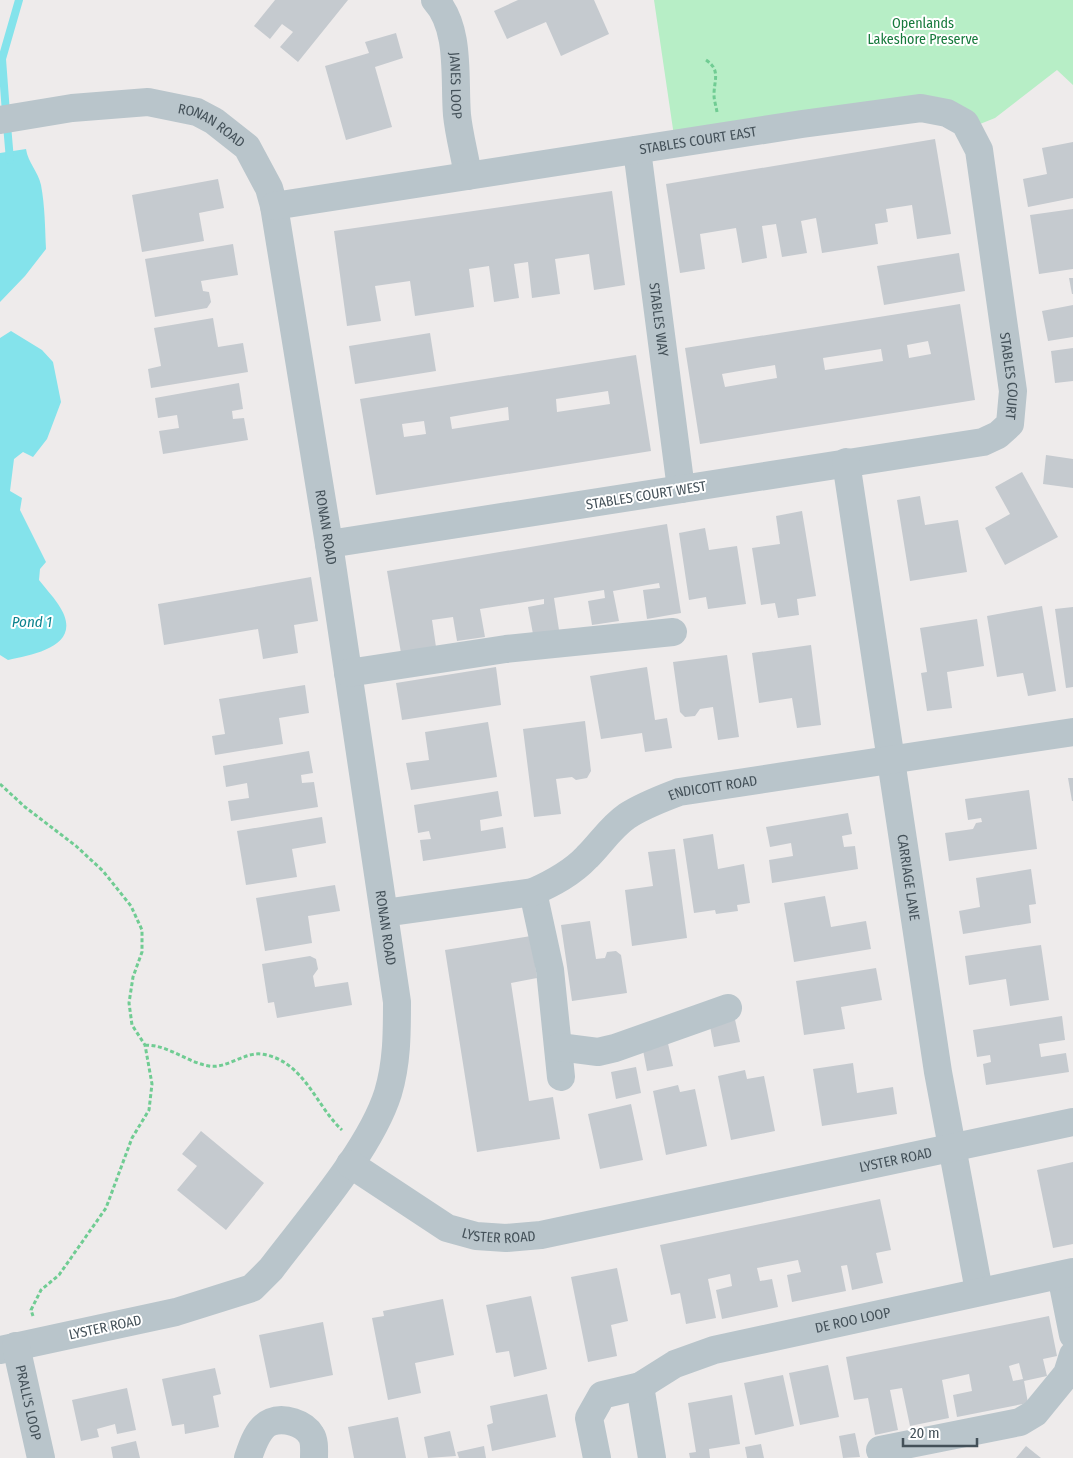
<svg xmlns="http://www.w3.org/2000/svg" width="1073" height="1458" font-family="'Fira Sans Condensed',sans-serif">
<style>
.green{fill:#b7eec6}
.water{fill:#84e3eb}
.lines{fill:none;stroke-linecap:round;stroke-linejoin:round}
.stream{stroke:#84e3eb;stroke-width:8}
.building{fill:#c5cacf;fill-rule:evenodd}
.path{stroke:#70cc93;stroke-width:3;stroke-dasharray:4 2.5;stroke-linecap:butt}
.minor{stroke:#b9c5cb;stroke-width:28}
.labels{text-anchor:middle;stroke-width:4;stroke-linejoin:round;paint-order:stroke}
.park-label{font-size:14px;fill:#15793b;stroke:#fff}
.street-label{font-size:14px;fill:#445159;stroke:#fff}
.water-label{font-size:15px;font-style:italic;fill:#0c838e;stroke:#fff}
</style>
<rect width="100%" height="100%" fill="#eeebeb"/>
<path class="green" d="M654,0H1073V85L1057,70L995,118L980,124L951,101L927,97L674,136Z"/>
<path class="water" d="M26,149C28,163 38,171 41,185C45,206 45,228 46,249L25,276L0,302V153Z
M11,331L42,350L53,362L61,402L47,439L33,457L23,452L14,459L10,491L22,498L20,510L46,562L40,569L39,580C45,588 52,595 58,604C86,645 37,654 8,660L0,655V338Z"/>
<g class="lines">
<path class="stream" d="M6,113L2,59L19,0
M7,125L10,160"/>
</g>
<path class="building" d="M275,0H348L298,62L280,47L293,32L282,24L270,39L254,26Z
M518,0H594L609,34L561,56L546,22L507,39L494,11Z
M396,33L403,58L375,67L392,127L346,140L325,66L369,53L365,42Z
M935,139L951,234L917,239L912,205L886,209L888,222L875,224L878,244L822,253L816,218L801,221L807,253L782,257L776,224L762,226L767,258L742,263L736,228L700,234L705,269L680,273L666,184Z
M1073,142V198L1028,207L1023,179L1047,174L1042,148Z
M218,179L224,208L199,213L204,241L142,252L132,195Z
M612,191L625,285L594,290L589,254L555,259L560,294L532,298L528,262L514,264L519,298L494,302L489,266L469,269L474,307L415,316L410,281L375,286L381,321L347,326L334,231Z
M1073,209V269L1039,274L1030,215Z
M233,244L238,275L201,281L203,291L209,292L211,302L207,308L155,317L145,259Z
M959,253L965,291L884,305L877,266Z
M1069,278H1073V294H1072Z
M960,304L975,400L700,444L685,348ZM928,341L931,354L909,358L907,345ZM881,349L883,361L825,370L823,358ZM775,365L777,378L725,387L722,374Z
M1073,305V337L1048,341L1042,311Z
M213,318L218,347L243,343L248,372L151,388L148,369L161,366L154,328Z
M430,333L436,371L355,384L349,346Z
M1073,348V381L1055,383L1051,351Z
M636,355L651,451L376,495L360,399ZM608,391L610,404L557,412L556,399ZM508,407L509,420L452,429L450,417ZM424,421L426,434L404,437L402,424Z
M239,383L243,409L232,411L233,419L244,418L248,440L163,454L159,431L179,428L177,415L158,418L155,398Z
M1046,455L1073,459V488L1043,484Z
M1022,472L1058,537L1005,565L985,528L1010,514L995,487Z
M920,496L925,525L958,520L967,572L910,581L897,500Z
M802,511L816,596L797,599L799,615L778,618L775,603L761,605L752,548L780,544L776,516Z
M667,524L681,613L647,619L643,590L660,588L659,583L613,591L619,621L592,625L588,601L605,598L604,590L554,598L559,630L533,634L528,607L544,604V599L480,609L485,637L457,641L453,617L432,620L436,647L401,653L387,571Z
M705,528L709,550L737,546L746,604L708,609L706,597L689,600L679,533Z
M311,577L318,621L294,625L298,653L263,659L258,629L164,645L158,604Z
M1042,606L1056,691L1028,696L1023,673L997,677L987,616Z
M1073,607V687L1066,688L1055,609Z
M977,619L984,666L947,672L952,708L927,711L921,673L927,672L920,628Z
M811,645L821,725L797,728L792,698L759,703L752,653Z
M727,655L739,737L718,740L713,707L700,709L695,716L685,717L680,712L673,662Z
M496,667L501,705L402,720L396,683Z
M647,667L655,720L667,718L672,748L645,752L642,733L601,739L590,676Z
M305,685L309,713L279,718L283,744L215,755L212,736L225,734L219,699Z
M585,721L591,771L587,778L576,780L572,777L556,779L561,814L534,817L523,729Z
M488,722L497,777L411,790L406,763L429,760L425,732Z
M309,751L313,773L301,775L302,783L314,782L318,807L231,821L228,801L249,798L247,783L226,787L223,766Z
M1068,778H1073V801H1072Z
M1029,790L1037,849L949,861L945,833L973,829L976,823L982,822L981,818L968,820L965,799Z
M498,791L502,816L480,820L481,831L503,827L506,848L423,861L420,840L431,839L429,831L418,833L414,805Z
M848,813L852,834L842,836L844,847L855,846L858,869L772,883L769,860L793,856L791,843L770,847L766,827Z
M322,817L326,843L292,849L297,877L246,885L237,831Z
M713,834L718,869L744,864L750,903L737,905L738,911L716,914L715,910L694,913L683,839Z
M675,849L687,938L632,946L625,890L653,886L648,852Z
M1031,869L1036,904L1029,905L1031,923L963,934L959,911L980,907L976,878Z
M335,885L340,911L308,916L312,943L265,951L256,898Z
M825,896L831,927L866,921L871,949L794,962L784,903Z
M590,921L596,959L605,958L607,952L616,951L621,955L627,993L572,1001L561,925Z
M531,936L537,978L511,983L529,1101L553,1097L560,1139L477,1152L445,950Z
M1041,945L1049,1000L1010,1006L1006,979L969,985L965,956Z
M310,956L316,959L318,969L313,976L315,987L348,982L352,1005L277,1018L274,1002L268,1003L262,964Z
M876,968L882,1000L841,1007L845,1029L804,1035L796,981Z
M734,1015L740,1042L714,1047L709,1021Z
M1062,1016L1065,1040L1039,1044L1041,1057L1066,1053L1069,1072L986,1085L983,1064L991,1062L990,1055L977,1057L973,1030Z
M667,1039L673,1066L647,1071L642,1045Z
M853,1063L857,1093L893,1087L897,1114L822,1126L813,1069Z
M636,1067L641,1093L616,1099L611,1072Z
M745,1070L747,1079L764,1076L775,1131L731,1140L718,1076Z
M678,1085L680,1092L695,1089L707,1146L666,1155L653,1091Z
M631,1104L643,1160L600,1169L588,1114Z
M201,1131L264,1183L226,1230L177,1190L197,1166L182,1154Z
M1073,1162V1244L1053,1248L1037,1170Z
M880,1199L891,1250L876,1253L883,1283L852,1290L847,1265L841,1266L846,1291L792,1302L787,1275L801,1272L798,1260L757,1268L760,1281L772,1279L778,1307L722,1319L716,1290L732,1286L730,1274L708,1279L716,1318L686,1324L680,1293L671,1295L660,1245Z
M617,1268L628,1321L611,1325L617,1356L588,1362L571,1277Z
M531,1296L547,1369L514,1377L509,1351L496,1353L486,1305Z
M443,1299L454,1355L415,1363L421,1393L388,1400L372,1318L384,1316L383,1311Z
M1049,1316L1057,1356L1043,1359L1047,1376L1024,1381L1028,1403L957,1417L953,1395L972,1391L969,1374L942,1380L949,1418L910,1426L902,1388L890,1390L898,1430L875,1435L868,1398L854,1400L846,1357ZM1019,1363L1023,1379L1013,1381L1009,1366Z
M323,1322L333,1375L270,1388L259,1335Z
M828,1365L839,1417L800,1425L789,1373Z
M215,1368L221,1394L213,1396L219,1427L185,1434L184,1424L172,1426L162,1379Z
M783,1375L794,1426L755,1435L744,1383Z
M127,1388L136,1430L117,1434L115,1424L97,1429L99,1437L81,1441L72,1400Z
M547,1394L556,1437L492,1451L487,1425L493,1423L490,1406Z
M732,1395L740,1444L709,1449L710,1458H690L689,1453L696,1452L688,1403Z
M398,1417L406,1458H354L348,1427Z
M450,1431L456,1456L428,1458L424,1437Z
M855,1433L860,1457L843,1458L839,1436Z
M136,1441L140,1458H113L111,1447Z
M761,1444L764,1458H747L745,1447Z
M484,1446L486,1458H459L457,1452Z
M1026,1446L1041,1458H1016Z"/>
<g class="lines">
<path class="path" d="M706,60C721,70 714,80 714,95C714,100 716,106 717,112
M0,784L25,807L76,846L103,871L131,906L142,930V952L133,977L129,1003L132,1025L145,1045L152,1084L149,1110L132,1138L106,1208L59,1275L41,1290L31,1310L33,1316
M145,1045C169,1045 186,1062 209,1066C226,1069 245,1052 261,1054C304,1060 315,1105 342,1130"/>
<g class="minor">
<path id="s1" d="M435,0C461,28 454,79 457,115C459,135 465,156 468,176"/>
<path id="s2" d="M0,120L72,108L148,102L197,112L214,121L247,147L269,188L274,206L329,544L397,1002C397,1033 397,1063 388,1093C370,1150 308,1220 271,1269L252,1288L176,1312L0,1350"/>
<path id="s3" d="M637,150L681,489"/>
<path id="s4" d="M274,206L802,124L921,108L947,113L965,123L979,150L1013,391L1010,424L998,435L983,442L329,544"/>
<path id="s5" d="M846,462L938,1072L979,1291"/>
<path d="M348,673L506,649L673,632"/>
<path d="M533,892L550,970L561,1077"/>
<path id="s6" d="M384,913L533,892C553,883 572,873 587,857C601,843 611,827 627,816C644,805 661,799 679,792L1073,732"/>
<path d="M559,1047L598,1052L615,1048L728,1008"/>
<path id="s7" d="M350,1164L447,1228L476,1236L506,1238L541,1235L1073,1122"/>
<path d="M1061,1275L1073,1335"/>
<path id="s8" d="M16,1346L41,1458"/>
<path d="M640,1386L652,1458"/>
<path d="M880,1450L1020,1422L1035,1413L1067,1374L1073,1355"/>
<path d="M248,1458C252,1446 258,1427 271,1422C284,1417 304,1423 311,1435C315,1441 314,1451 314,1458"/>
<path id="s9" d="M597,1458L589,1418L602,1395L640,1386L675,1364L714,1350L1073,1272"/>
</g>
</g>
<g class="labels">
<g class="park-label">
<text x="923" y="28">Openlands<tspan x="923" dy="16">Lakeshore Preserve</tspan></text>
</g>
<g class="street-label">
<text dy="5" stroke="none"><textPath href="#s1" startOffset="90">JANES LOOP</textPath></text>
<text dy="5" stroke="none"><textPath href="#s2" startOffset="218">RONAN ROAD</textPath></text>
<text dy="5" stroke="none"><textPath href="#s4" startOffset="429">STABLES COURT EAST</textPath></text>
<text dy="5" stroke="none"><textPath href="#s3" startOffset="171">STABLES WAY</textPath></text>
<text dy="5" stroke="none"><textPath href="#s4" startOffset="960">STABLES COURT</textPath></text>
<text transform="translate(646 495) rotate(-9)" y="5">STABLES COURT WEST</text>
<text dy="5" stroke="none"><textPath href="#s2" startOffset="651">RONAN ROAD</textPath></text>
<text dy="5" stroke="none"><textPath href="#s6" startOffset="364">ENDICOTT ROAD</textPath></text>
<text dy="5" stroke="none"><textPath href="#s5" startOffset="420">CARRIAGE LANE</textPath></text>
<text dy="5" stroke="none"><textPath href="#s2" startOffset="1056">RONAN ROAD</textPath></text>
<text dy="5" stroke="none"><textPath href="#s7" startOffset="574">LYSTER ROAD</textPath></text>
<text dy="5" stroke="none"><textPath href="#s7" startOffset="169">LYSTER ROAD</textPath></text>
<text dy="5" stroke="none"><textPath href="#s9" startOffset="331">DE ROO LOOP</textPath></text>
<text transform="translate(105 1327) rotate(-12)" y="5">LYSTER ROAD</text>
<text dy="5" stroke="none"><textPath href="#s8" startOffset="58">PRALL'S LOOP</textPath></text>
</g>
<g class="water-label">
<text x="32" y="627">Pond 1</text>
</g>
</g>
<path d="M903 1438v8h74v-8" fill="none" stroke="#445159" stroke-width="2.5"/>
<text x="910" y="1438" font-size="15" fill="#445159" stroke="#ffffff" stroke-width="4" paint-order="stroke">20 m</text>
</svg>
